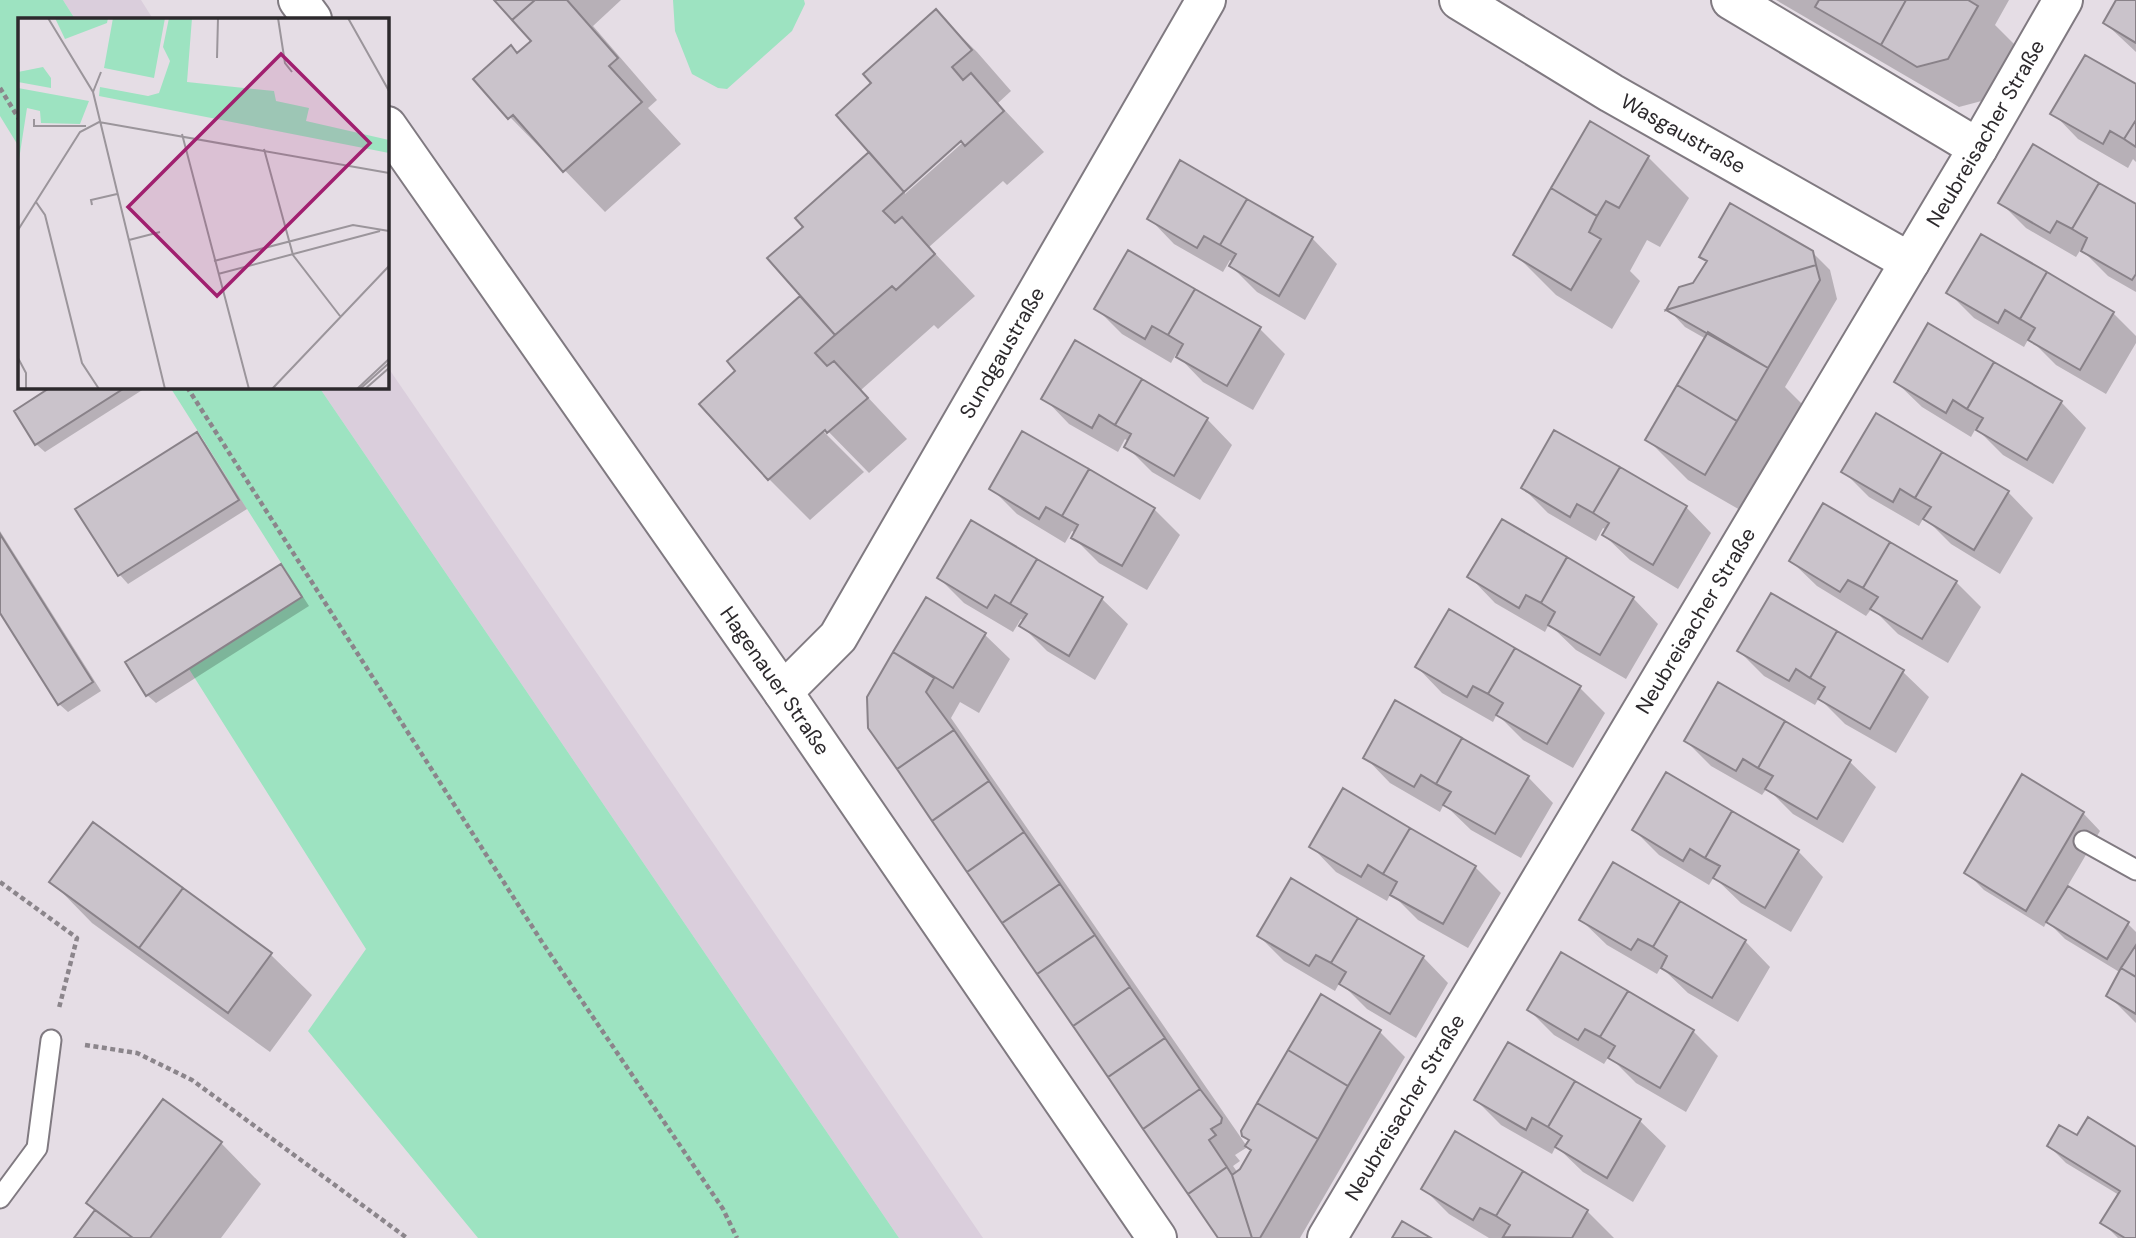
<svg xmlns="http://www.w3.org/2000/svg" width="2136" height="1238" font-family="'DM Sans',sans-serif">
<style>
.built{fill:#dacedc}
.green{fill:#9de3c1}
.shadow{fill:#0003;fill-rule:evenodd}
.building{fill:#cac3cb;stroke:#898289;stroke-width:2}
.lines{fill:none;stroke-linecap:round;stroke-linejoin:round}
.service-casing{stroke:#807a81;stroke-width:23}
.minor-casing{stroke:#807a81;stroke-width:42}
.path{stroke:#8b858b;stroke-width:4.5;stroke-dasharray:5 3.5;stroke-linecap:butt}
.service{stroke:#fff;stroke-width:19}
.minor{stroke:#fff;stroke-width:38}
.labels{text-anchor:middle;stroke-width:7;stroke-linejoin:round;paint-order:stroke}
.street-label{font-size:21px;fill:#2c292c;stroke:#e5dde5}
.inset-road{fill:none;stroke:#9b959b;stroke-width:2}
.view{fill:#a11f6f;fill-opacity:0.15;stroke:#a11f6f;stroke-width:3.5}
.inset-edge{fill:none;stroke:#2c292c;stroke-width:3.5}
</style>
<rect width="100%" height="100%" fill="#e5dde5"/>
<path class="built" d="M63,0H141L153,19H75Z
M387,366L983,1238H899L319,387H387Z"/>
<path class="green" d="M0,0H63L75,19H19V147L0,116Z
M673,0H804L805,4L792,31L727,89L718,88L692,74L675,31Z
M170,387H319L899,1238H478L308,1031L366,949L189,669L302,596Z"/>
<path class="shadow" d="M493,0H621L593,26L657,100L648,108L681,144L605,212L552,157L550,158L510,117L518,55L533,41L500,4L499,6Z
M1776,0H2009L1995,25L2018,48L1989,99L1959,107Z
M2118,0H2136V52L2105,23Z
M936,12L977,52L1011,91L998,103L1044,152L1007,185L1003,181L929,247L975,296L938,329L934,325L861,390L907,439L869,473L820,423L817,425L864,472L810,520L769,479L701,404L738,371L729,361L803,296L805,227L871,153L873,83ZM967,134L969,137L905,194V189Z
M2136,87V162L2133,159L2128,168L2078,139L2053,113Z
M1648,157L1689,198L1660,247L1647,240L1630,271L1640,281L1612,329L1556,295L1515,254Z
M2001,203L2136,206V292L2108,276L2081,249L2076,257L2026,228Z
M1149,218L1312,238L1337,264L1305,320L1257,292L1231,266L1233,262L1230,260L1223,272L1174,244Z
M1812,252L1830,270L1837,299L1785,387L1808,410L1747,514L1688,480L1647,439L1706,339L1685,327L1668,309L1694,285L1708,263L1702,257Z
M1948,292L2113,313L2136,336V343L2106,394L2056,365L2029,338L2024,347L1974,318Z
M1097,309L1260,329L1285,354L1253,410L1203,382L1176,354L1171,363L1122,334Z
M1896,382L2061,402L2086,428L2053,484L2003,455L1976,428L1971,437L1922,407Z
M54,387H147L45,452L36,444L16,411Z
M1044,398L1207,419L1232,445L1200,500L1152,472L1126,446L1129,442L1125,439L1118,452L1069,424Z
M197,434L205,443L247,509L128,584L120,575L78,510Z
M1023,434L1154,509L1180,535L1147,590L1099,563L1073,537L1076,533L1072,531L1065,543L1017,514L992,489Z
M1843,471L2008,492L2033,518L2000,574L1951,544L1924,517L1919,526L1869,497Z
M1523,488L1686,507L1711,533L1678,589L1630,560L1604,535L1607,530L1603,528L1596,541L1548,513Z
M971,523L1102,599L1128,624L1095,680L1047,651L1022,626L1024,621L1021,619L1013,632L964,603L939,578Z
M0,531L101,691L68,712L59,704L0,609Z
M1791,561L1956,582L1981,607L1948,663L1898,634L1872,608L1866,616L1817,586Z
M280,566L289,575L309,606L156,703L147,695Z
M1470,577L1633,598L1658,624L1626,679L1576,650L1549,624L1545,632L1495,603Z
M1772,595L1903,672L1929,697L1896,753L1845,724L1819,698L1815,705L1764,676L1739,651Z
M926,599L984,634L1010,659L979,713L960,702L951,718L1246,1145V1148L1235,1155L1240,1161L1233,1166L1238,1173L1252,1151L1250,1142L1243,1135L1379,1031L1405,1057L1300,1238H1220L869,698Z
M1450,611L1580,688L1605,713L1573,768L1523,740L1497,714L1493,722L1442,693L1417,667Z
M1719,685L1850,762L1876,787L1843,843L1793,814L1767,788L1762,795L1711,766L1686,741Z
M1365,757L1528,777L1553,803L1521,858L1471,830L1444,804L1440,812L1390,783Z
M2083,813L2100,831L2067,887L2128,924L2136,932V1023L2108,995L2121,973L2065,939L2047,921L2044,927L1984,890L1966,872Z
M93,825L271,955L312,995L270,1052L92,923L52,882Z
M1634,830L1798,851L1823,877L1791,932L1741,903L1714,877L1709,885L1659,855Z
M1311,846L1475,867L1501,893L1468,948L1418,920L1391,893L1387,901L1336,872Z
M1581,920L1745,941L1770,967L1738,1022L1688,993L1661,967L1657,974L1607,945Z
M1259,936L1423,957L1448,983L1416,1038L1367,1009L1340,982L1335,991L1284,961Z
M1529,1010L1693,1031L1718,1056L1686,1112L1636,1083L1609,1056L1604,1064L1554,1035Z
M1509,1044L1640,1121L1666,1146L1633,1202L1583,1172L1556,1146L1552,1154L1501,1125L1476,1100Z
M2078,1137L2136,1149V1238H2118L2103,1223L2119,1195L2066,1163L2049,1146Z
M221,1143L261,1184L221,1238H76L96,1211L88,1203Z
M1424,1189L1587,1211L1614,1238H1506L1504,1236L1502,1238H1489L1449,1214Z"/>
<path class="building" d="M494,0H535L512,20Z
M535,0H567L618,58L609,66L642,102L563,172L513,115L508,119L473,79L511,45L517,53L531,41L512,20Z
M1819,0H1906L1881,45L1815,7Z
M1906,0H1968L1978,6L1948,59L1917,67L1881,45Z
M2116,0H2136V43L2103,23Z
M936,9L972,50L952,67L963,80L971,73L1004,111L965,146L961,141L904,192L836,115L871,83L863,74Z
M2085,55L2136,84V120L2124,139L2110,131L2103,144L2050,114Z
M2136,120V147L2124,139Z
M1590,121L1649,156L1619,208L1606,201L1597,216L1551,188Z
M2033,144L2099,183L2072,229L2057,221L2050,233L1998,203Z
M869,152L904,192L883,211L895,223L902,217L935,254L896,290L892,286L835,335L767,258L803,227L795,218Z
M1180,160L1247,199L1220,245L1204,236L1197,248L1147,219Z
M2099,183L2136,204V274L2132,280L2081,251L2087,238L2072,229Z
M1551,188L1597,216L1589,232L1601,239L1571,290L1513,255Z
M1247,199L1313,237L1279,296L1229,266L1236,254L1220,245Z
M1730,203L1813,251L1816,265L1666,310L1679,287L1693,283L1707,261L1699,257Z
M1981,234L2047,272L2020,319L2005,310L1998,323L1946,293Z
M1128,250L1195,289L1168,335L1152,326L1145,339L1094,309Z
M1816,265L1820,280L1768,368L1666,310Z
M2047,272L2114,312L2080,370L2028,340L2035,328L2020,319Z
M1195,289L1261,327L1227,386L1176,357L1183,344L1168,335Z
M800,296L835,335L815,353L827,366L834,361L868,398L827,433L825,430L768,480L699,404L735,371L727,361Z
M1928,323L1994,362L1967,409L1953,400L1946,413L1894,382Z
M1708,332L1768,368L1737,421L1677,385Z
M1075,340L1142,379L1115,425L1099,415L1092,428L1041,399Z
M1994,362L2062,401L2027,460L1976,430L1983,418L1967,409Z
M1142,379L1208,418L1174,476L1124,447L1131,434L1115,425Z
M1677,385L1737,421L1705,475L1645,440Z
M51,387H126L35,445L14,411Z
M1876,413L1942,452L1915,498L1900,489L1893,502L1841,472Z
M1554,430L1620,467L1593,513L1577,504L1570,517L1521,488Z
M1022,431L1089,469L1062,516L1046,507L1039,519L989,489Z
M197,432L239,500L118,576L75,509Z
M1942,452L2009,491L1974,550L1923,519L1931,507L1915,498Z
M1620,467L1687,506L1653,565L1602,535L1609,523L1593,513Z
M1089,469L1155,508L1122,566L1071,538L1078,525L1062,516Z
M1823,503L1890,542L1863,588L1848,580L1840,592L1789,561Z
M1502,519L1567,557L1541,603L1526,595L1519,608L1467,577Z
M971,520L1037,559L1010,604L995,595L987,608L937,578Z
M0,534L93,682L58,705L0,613Z
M1890,542L1957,581L1922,639L1870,609L1878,597L1863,588Z
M1567,557L1634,597L1600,655L1548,625L1555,612L1541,603Z
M1037,559L1103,597L1069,656L1019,626L1027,614L1010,604Z
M281,564L302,597L146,696L125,662Z
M1771,593L1837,631L1810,678L1796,669L1789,681L1737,651Z
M926,597L986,633L953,688L893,652Z
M1449,609L1515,648L1488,694L1473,686L1467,697L1415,667Z
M1837,631L1904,670L1870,729L1818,699L1825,687L1810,678Z
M1515,648L1581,686L1547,744L1496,715L1503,703L1488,694Z
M893,652L934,678L926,692L954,730L897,769L868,728L867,697Z
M1718,682L1785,721L1758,768L1743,759L1736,771L1684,741Z
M1395,700L1462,738L1436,784L1421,775L1414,787L1363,758Z
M1785,721L1851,760L1817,819L1765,789L1773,776L1758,768Z
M954,730L989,781L932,821L897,769Z
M1462,738L1529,776L1495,834L1443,805L1451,792L1436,784Z
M1666,772L1732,811L1705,858L1690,849L1683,861L1632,830Z
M2022,774L2084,812L2026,911L1964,873Z
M989,781L1024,832L967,872L932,821Z
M1343,788L1410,828L1383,874L1368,865L1361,877L1309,847Z
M1732,811L1799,850L1765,908L1713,878L1720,866L1705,858Z
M93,822L183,888L139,948L49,882Z
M1410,828L1476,866L1443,924L1390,895L1397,882L1383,874Z
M1024,832L1060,884L1002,923L967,872Z
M1613,862L1680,901L1653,947L1638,939L1631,950L1579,920Z
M1291,878L1358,918L1331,963L1316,955L1309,966L1257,936Z
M1060,884L1095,935L1037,974L1002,923Z
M2068,886L2129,922L2107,959L2046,922Z
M183,888L272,953L228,1013L139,948Z
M1680,901L1746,940L1712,998L1661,968L1667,956L1653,947Z
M1358,918L1424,956L1390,1014L1339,984L1346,972L1331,963Z
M1095,935L1130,987L1073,1026L1037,974Z
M2136,945V977L2121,968Z
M1561,952L1628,991L1600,1037L1585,1029L1578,1040L1527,1010Z
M2121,968L2136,977V1014L2106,996Z
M1130,987L1165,1038L1108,1077L1073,1026Z
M1628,991L1694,1030L1660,1088L1608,1058L1615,1046L1600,1037Z
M1321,994L1381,1030L1348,1086L1288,1050Z
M1165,1038L1200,1089L1143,1129L1108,1077Z
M1508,1042L1575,1081L1548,1127L1532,1118L1526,1130L1474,1100Z
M1288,1050L1348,1086L1318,1139L1257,1103Z
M1575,1081L1641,1119L1607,1178L1555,1147L1562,1136L1548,1127Z
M1200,1089L1222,1118L1221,1123L1211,1129L1216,1135L1209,1140L1227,1167L1188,1194L1143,1129Z
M163,1099L222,1142L150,1238H133L86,1203Z
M1257,1103L1318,1139L1260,1238H1252L1232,1175L1240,1169L1251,1150L1245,1146L1249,1140L1242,1136L1241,1131Z
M2088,1117L2136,1147V1238H2125L2100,1223L2120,1191L2047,1146L2059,1125L2077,1135Z
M1455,1131L1523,1171L1496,1216L1480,1208L1473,1220L1421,1189Z
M1227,1167L1232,1175L1252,1238H1218L1188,1194Z
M1523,1171L1588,1210L1572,1238L1503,1237L1510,1225L1496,1216Z
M95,1210L133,1238H74Z
M1402,1221L1431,1238H1392Z"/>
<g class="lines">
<defs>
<path id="service" d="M2084,841L2136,870
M0,1198L37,1148L51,1040"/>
<g id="minor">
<path d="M298,0L312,19"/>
<path id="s1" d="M1459,0L1611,93L1910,262"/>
<path d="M1731,0L1978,148"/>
<path id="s2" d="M387,126L783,692L1157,1238"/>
<path id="s3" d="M783,692L838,637L1206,0"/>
<path id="s4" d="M1327,1238L1978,148L2063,0"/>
</g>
</defs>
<use href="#service" class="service-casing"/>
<use href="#minor" class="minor-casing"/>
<path class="path" d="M0,88L19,119
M187,387L542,942L723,1209L737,1238
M0,882L77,938L59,1008
M85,1045L137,1053L192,1080L407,1238"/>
<use href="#service" class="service"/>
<use href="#minor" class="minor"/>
</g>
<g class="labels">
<g class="street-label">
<text dy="7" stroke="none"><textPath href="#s4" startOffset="1286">Neubreisacher Straße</textPath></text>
<text dy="7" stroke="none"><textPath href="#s1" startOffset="261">Wasgaustraße</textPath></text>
<text dy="7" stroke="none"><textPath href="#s3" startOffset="406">Sundgaustraße</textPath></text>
<text dy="7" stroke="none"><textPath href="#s4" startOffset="719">Neubreisacher Straße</textPath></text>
<text dy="7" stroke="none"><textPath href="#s2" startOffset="677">Hagenauer Straße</textPath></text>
<text dy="7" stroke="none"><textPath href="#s4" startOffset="152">Neubreisacher Straße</textPath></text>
</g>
</g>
<g transform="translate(18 18)">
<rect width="371" height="371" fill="#e5dde5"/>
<path d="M37,0H90L89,5L47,21ZM95,0H147L136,60L86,50ZM151,0H174L169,64L256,73L258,83L291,90L288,103L371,122V135L81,78L82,69L130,78L141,75L152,43L145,29ZM25,49L33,60V70L0,64V54ZM0,70L71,83L62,106L23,105L22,93L9,90L0,148Z" fill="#9de3c1"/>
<path class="inset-road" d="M30,0L75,74L147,371M260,0L267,45L274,54M330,0L371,73M199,40L200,0M75,74L83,54M16,101V108H68M164,116L231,371M246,131L275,237L322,298M18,184L27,197L64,345L81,371M74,187L73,182L99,176M0,212L62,114L81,104L371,155M111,222L142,214M196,243L335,207L371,213M200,256L362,213M0,340L8,355V371M254,371L371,248M339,371L371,341M342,371L371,345M347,371L371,350"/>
<path class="view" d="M263,36L352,125L199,278L110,189Z"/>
<rect width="371" height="371" class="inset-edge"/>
</g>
</svg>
